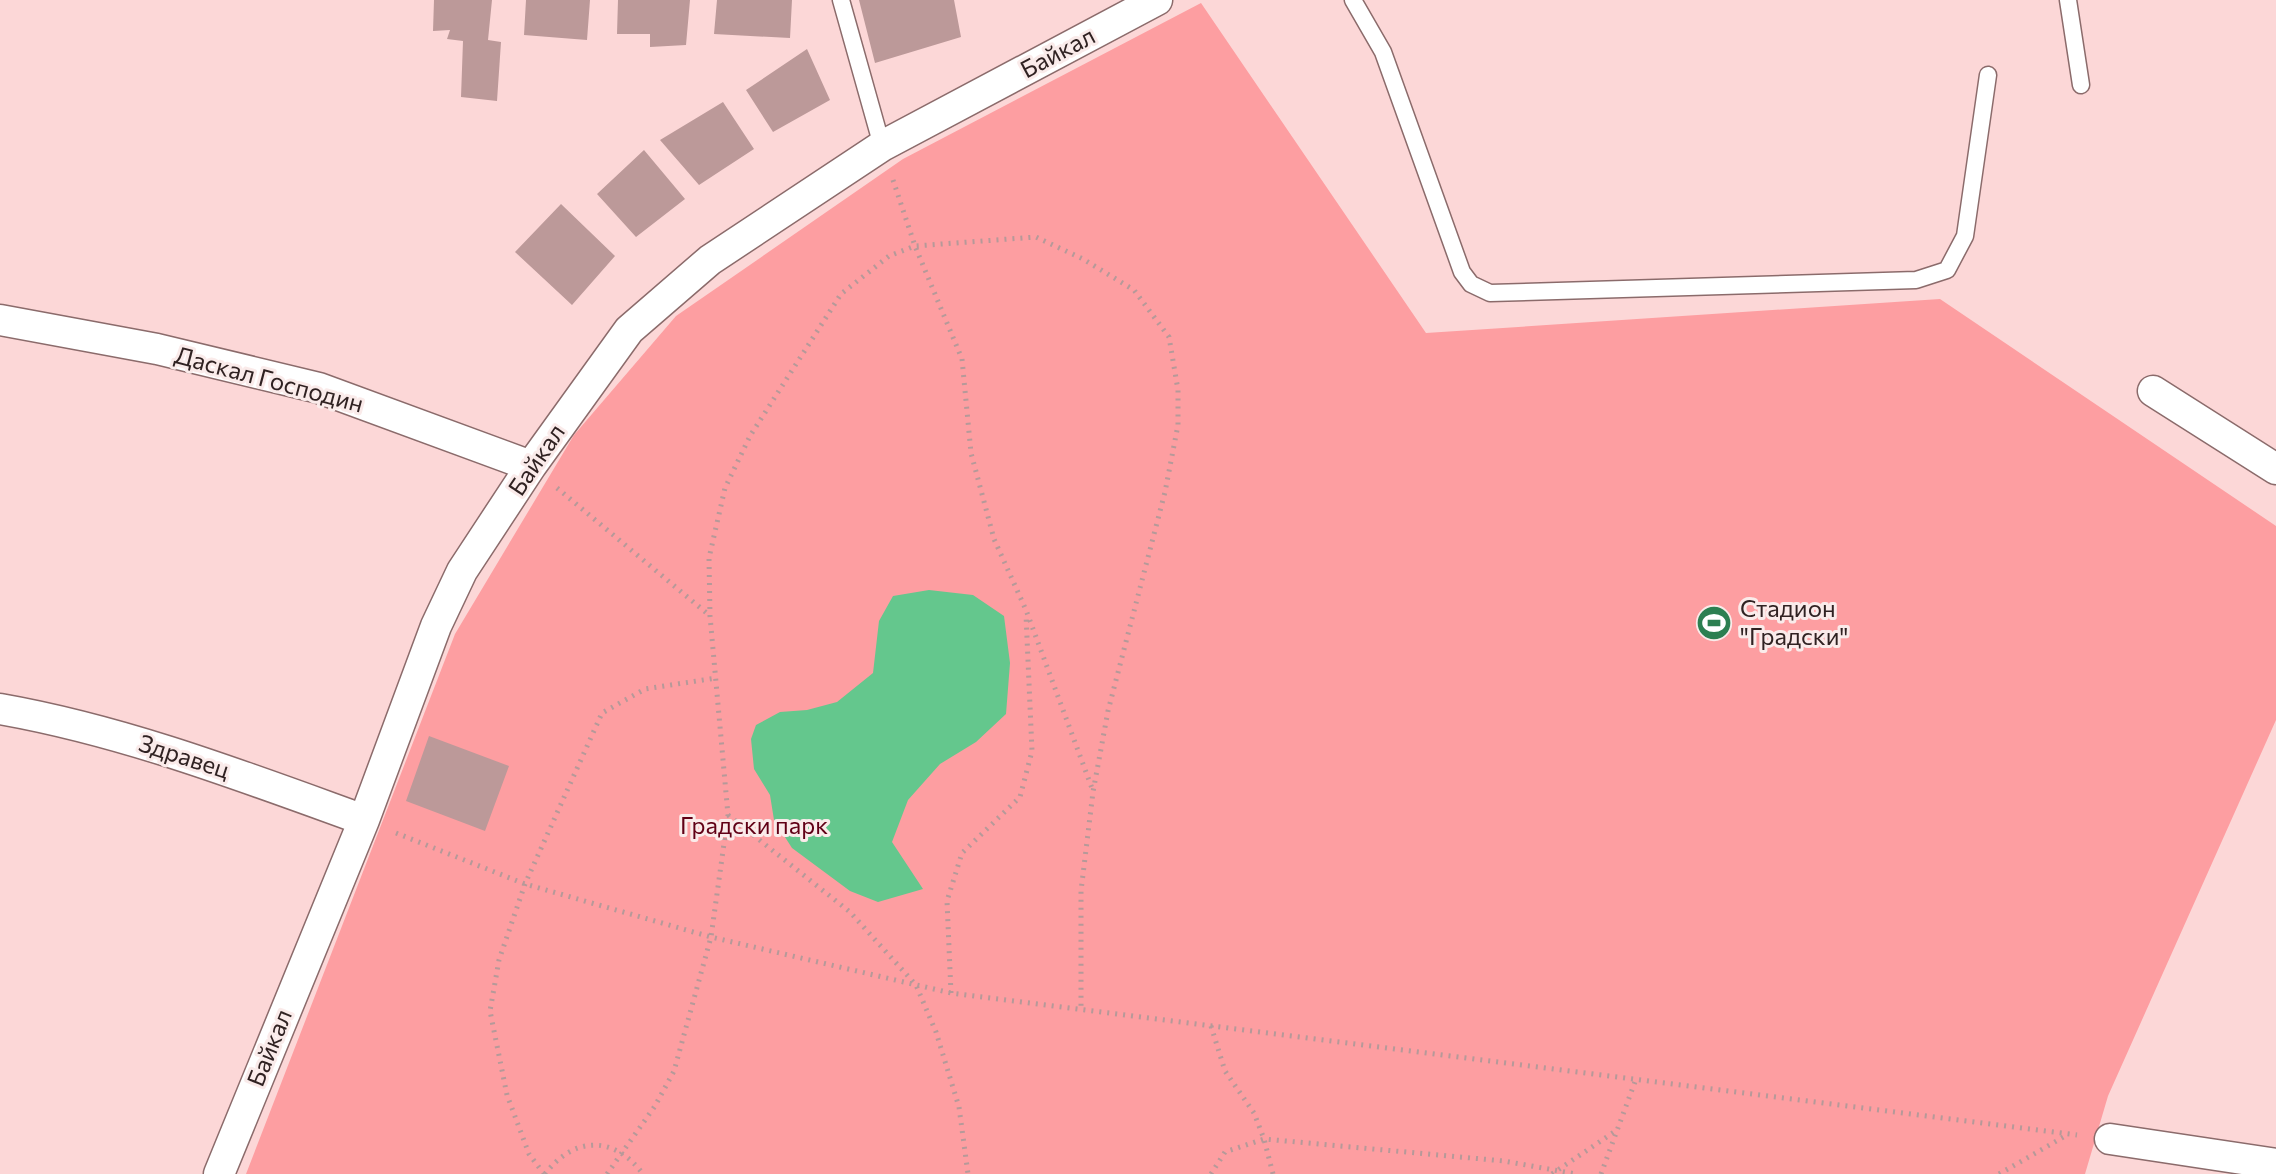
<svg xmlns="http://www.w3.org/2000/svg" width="2276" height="1174" font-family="Commissioner,sans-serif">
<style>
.green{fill:#fd9ea1}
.water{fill:#64c78d}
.building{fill:#bc9999}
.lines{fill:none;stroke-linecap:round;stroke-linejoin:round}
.service-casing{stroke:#8b6b6b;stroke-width:19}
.minor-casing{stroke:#8b6b6b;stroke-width:33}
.path{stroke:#b69999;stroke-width:5;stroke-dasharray:2 6;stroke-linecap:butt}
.service{stroke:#fff;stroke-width:16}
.minor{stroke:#fff;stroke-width:30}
.labels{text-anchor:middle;stroke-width:6;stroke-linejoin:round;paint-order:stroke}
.street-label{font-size:24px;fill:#302222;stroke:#faebea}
.poi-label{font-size:24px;fill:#302222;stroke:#faebea;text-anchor:start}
.park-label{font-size:24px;fill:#610016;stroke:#faebea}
</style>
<rect width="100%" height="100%" fill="#fcd7d7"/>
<path class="green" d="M1201,3L1426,333L1940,299L2276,526V720L2108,1096L2085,1174H246L455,634L574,435L676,316L903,159Z"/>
<path class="water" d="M929,590L973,595L1004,616L1010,663L1006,714L976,742L940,764L908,800L892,842L923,889L878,902L850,891L792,848L774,820L770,795L754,769L751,739L756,725L780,712L807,710L837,702L873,673L879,621L893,596Z"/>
<path class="building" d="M434,0H492L488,40L501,42L497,101L461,97L463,41L447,39L450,30L433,31Z
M526,0H590L587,40L524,35Z
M618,0H690L686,45L650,47V34H617Z
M717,0H792L790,38L714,34Z
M859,0H954L961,37L875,63Z
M807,49L830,100L773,132L746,90Z
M723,102L754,149L699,185L660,140Z
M644,150L685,199L636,237L597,194Z
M561,204L615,256L572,305L515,252Z
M429,736L509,766L485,831L406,801Z"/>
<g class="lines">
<defs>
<path id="service" d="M841,0L882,146
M1353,0L1383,52L1462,272L1471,284L1490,293L1916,280L1947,270L1965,236L1988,75
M2068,0L2081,85"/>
<path id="minor" d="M0,320L157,349L319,388L531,466
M2153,391L2276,469
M0,709C125,731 245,777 364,820
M2110,1139L2276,1164
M219,1174L364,820L436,626L462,571L531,466L629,330L710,260L882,146L1157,0"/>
</defs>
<use href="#service" class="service-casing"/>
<use href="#minor" class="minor-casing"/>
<path class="path" d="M893,180L915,246L962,359L971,453L994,539L1026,610L1093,791
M557,488L709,615
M728,815L850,912L916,985L936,1032L959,1107L968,1174
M396,833L525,884L711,937L951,993L2077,1135
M951,993L947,901L962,853L1020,797L1032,751L1026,615
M1211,1026L1225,1071L1254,1113L1264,1139L1273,1174
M544,1174L529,1154L507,1095L490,1011L499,960L525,884L602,713L645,689L716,678
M545,1174C574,1136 614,1135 643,1174
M607,1174L655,1106L674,1071L711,937L728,815L710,616L709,558L725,488L750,436L841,294L889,256L915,246L1036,237L1083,259L1134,290L1169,337L1178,390V425L1165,492L1108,711L1093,792L1081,891V1011
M1211,1174L1225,1152L1264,1139L1504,1161L1576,1174
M1552,1174L1617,1130
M1601,1174L1636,1079
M1999,1174L2067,1135"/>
<use href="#service" class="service"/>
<use href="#minor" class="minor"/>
</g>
<defs>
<symbol id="stadium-disc" viewBox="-11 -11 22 22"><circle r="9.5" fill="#2c7f51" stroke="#faebea"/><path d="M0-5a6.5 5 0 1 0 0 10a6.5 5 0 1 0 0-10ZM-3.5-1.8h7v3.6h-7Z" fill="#fff"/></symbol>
</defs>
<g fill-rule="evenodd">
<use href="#stadium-disc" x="1694" y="603" width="40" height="40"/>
</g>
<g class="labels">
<g class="street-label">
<text transform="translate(1058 53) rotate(-28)" y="8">Байкал</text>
<text transform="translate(269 380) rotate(15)" y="8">Даскал Господин</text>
<text transform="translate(537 460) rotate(-56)" y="8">Байкал</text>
<text transform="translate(184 757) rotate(18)" y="8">Здравец</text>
<text transform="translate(270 1048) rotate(-68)" y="8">Байкал</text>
</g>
<g class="poi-label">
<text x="1740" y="617">Стадион<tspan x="1740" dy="28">"Градски"</tspan></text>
</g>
<g class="park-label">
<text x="754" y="834">Градски парк</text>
</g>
</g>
</svg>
